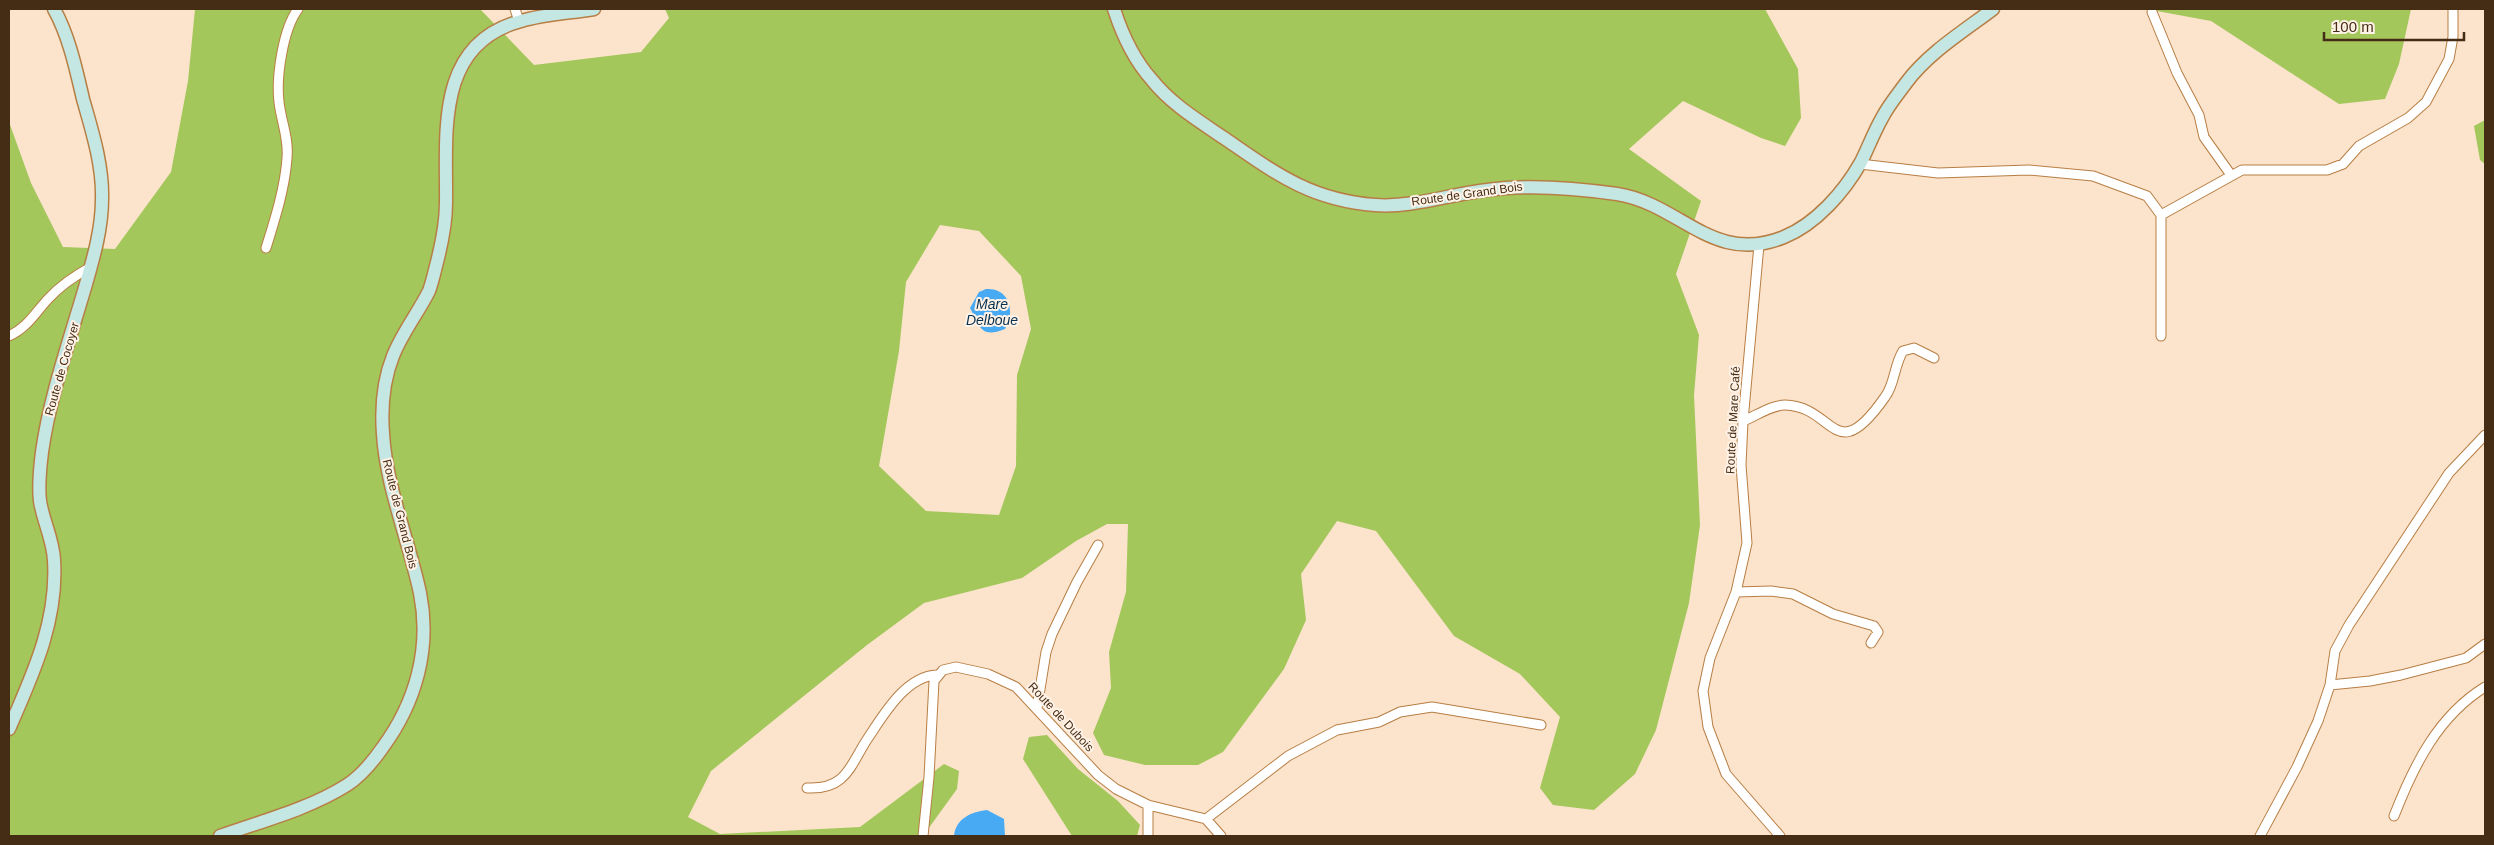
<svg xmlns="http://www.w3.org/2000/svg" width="2494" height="845" font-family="Arial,sans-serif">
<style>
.forest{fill:#a3c75b;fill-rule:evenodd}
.water{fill:#49aaf4}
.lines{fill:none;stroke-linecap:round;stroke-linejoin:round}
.minor-casing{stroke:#b77e44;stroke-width:11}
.secondary-casing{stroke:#b77e44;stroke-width:15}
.minor{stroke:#fff;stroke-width:9}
.secondary{stroke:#c4e7e3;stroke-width:12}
.labels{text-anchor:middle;stroke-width:4;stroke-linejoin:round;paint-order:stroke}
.street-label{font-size:12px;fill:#452d15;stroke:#fff2e7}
.water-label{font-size:14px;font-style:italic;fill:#08314f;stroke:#fff2e7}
</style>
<rect width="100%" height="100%" fill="#fce3cb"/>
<path class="forest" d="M195,9H480L534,65L641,52L669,18L665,9H1765L1798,69L1801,118L1785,146L1761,138L1683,101L1629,149L1701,201L1676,274L1699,335L1694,395L1700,525L1689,603L1656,730L1635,774L1594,810L1553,805L1540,788L1560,717L1520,674L1454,636L1376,531L1337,521L1301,574L1306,620L1284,669L1223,752L1198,765H1145L1104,755L1093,733L1111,688L1109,652L1126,592L1128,524H1107L1076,541L1022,578L924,603L867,645L711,771L688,817L720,834L860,827L944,764L959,771L957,789L923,836H9V122L31,183L63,247L115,249L171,172L188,81ZM940,225L979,231L1021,276L1031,329L1017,375L1016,466L999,515L926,511L879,466L899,351L906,282Z
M2146,9H2411L2399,64L2385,99L2339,104L2211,21Z
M2485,120V164L2480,160L2474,126Z
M1047,735L1078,769L1118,801L1140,825L1137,836H1072L1023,759L1029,737Z"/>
<path class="water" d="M986,289C1009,287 1016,312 1005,329C980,339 980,326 970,308L979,292Z
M987,810L1004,819L1005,836H954C956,819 970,812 987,810Z"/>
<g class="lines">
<defs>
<path id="minor" d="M515,9L519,21
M2152,12L2177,73L2199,115L2204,137L2231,175
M1860,164L1938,173L2029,170L2093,176L2147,196L2161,215L2242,170H2327L2343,164L2359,146L2408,118L2426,102L2449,59L2453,37V9
M1759,245L1743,421L1741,465L1747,543L1736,592L1710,658L1703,691L1708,727L1726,774L1780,836
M266,248C275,219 285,188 287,158C289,138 281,121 279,102C276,77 283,29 298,9
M9,336C27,328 35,313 48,299C61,285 74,276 91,267
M2161,336V215
M1743,421C1756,416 1771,405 1785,405C1835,406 1834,470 1885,397C1895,384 1894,365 1903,351L1914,348L1934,358
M1736,592L1771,591L1793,594L1833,614L1874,626L1878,632L1871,643
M2330,685L2370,681L2401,675L2466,658L2485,644
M1037,708L1046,652L1052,634L1077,582L1098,545
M807,788C847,790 850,765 868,738C884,714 906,676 937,675
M2394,816C2414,765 2438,716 2485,687
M1206,819L1288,756L1337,730L1379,722L1400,712L1432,707L1541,725
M923,836L929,777L934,681L943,670L956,667L988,674L1016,687L1098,775L1116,789L1148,805L1206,819L1221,836
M1148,836V805
M2260,836L2297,767L2318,721L2330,685L2335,651L2349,625L2449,473L2485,435"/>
<path id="secondary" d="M1114,9C1122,34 1134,60 1152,80C1171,104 1199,121 1224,138C1275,173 1310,200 1375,205C1412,208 1451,194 1487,190C1530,184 1575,188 1617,194C1681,204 1713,266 1784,237C1816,224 1844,192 1861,162C1868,148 1874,132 1882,118C1888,106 1898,94 1906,83C1928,53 1964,31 1993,9
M9,729C33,674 58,621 54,560C53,539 43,521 40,501C38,485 40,468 42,452C50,395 70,339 86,284C94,256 102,228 102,199C103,165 92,131 83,99C76,69 69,36 54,9
M220,836C262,821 309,809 347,785C361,776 374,760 383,747C416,702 431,648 420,593C409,541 386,486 383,434C381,407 383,381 393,356C402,333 418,313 429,291C432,283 434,274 436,266C441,247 446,223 446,203C447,135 434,44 521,21C544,14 570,13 594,9"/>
</defs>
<use href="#minor" class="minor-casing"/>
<use href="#secondary" class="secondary-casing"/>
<use href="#minor" class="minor"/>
<use href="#secondary" class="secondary"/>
</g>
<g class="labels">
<g class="street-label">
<text transform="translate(1467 194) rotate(-8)" y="4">Route de Grand Bois</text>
<text transform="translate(62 369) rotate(-74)" y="4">Route de Cocoyer</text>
<text transform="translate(1733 420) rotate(-87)" y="4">Route de Mare Café</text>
<text transform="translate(400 514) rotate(76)" y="4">Route de Grand Bois</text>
<text transform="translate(1061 717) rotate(47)" y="4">Route de Dubois</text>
</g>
<g class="water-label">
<text x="992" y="309">Mare<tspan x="992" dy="16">Delboue</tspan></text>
</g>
</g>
<rect width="2494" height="845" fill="none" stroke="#452d15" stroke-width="20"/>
<path d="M2324 32v8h140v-8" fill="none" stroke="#452d15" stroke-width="2.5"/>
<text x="2332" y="32" font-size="15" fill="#452d15" stroke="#fff2e7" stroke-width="4" paint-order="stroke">100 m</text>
</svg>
